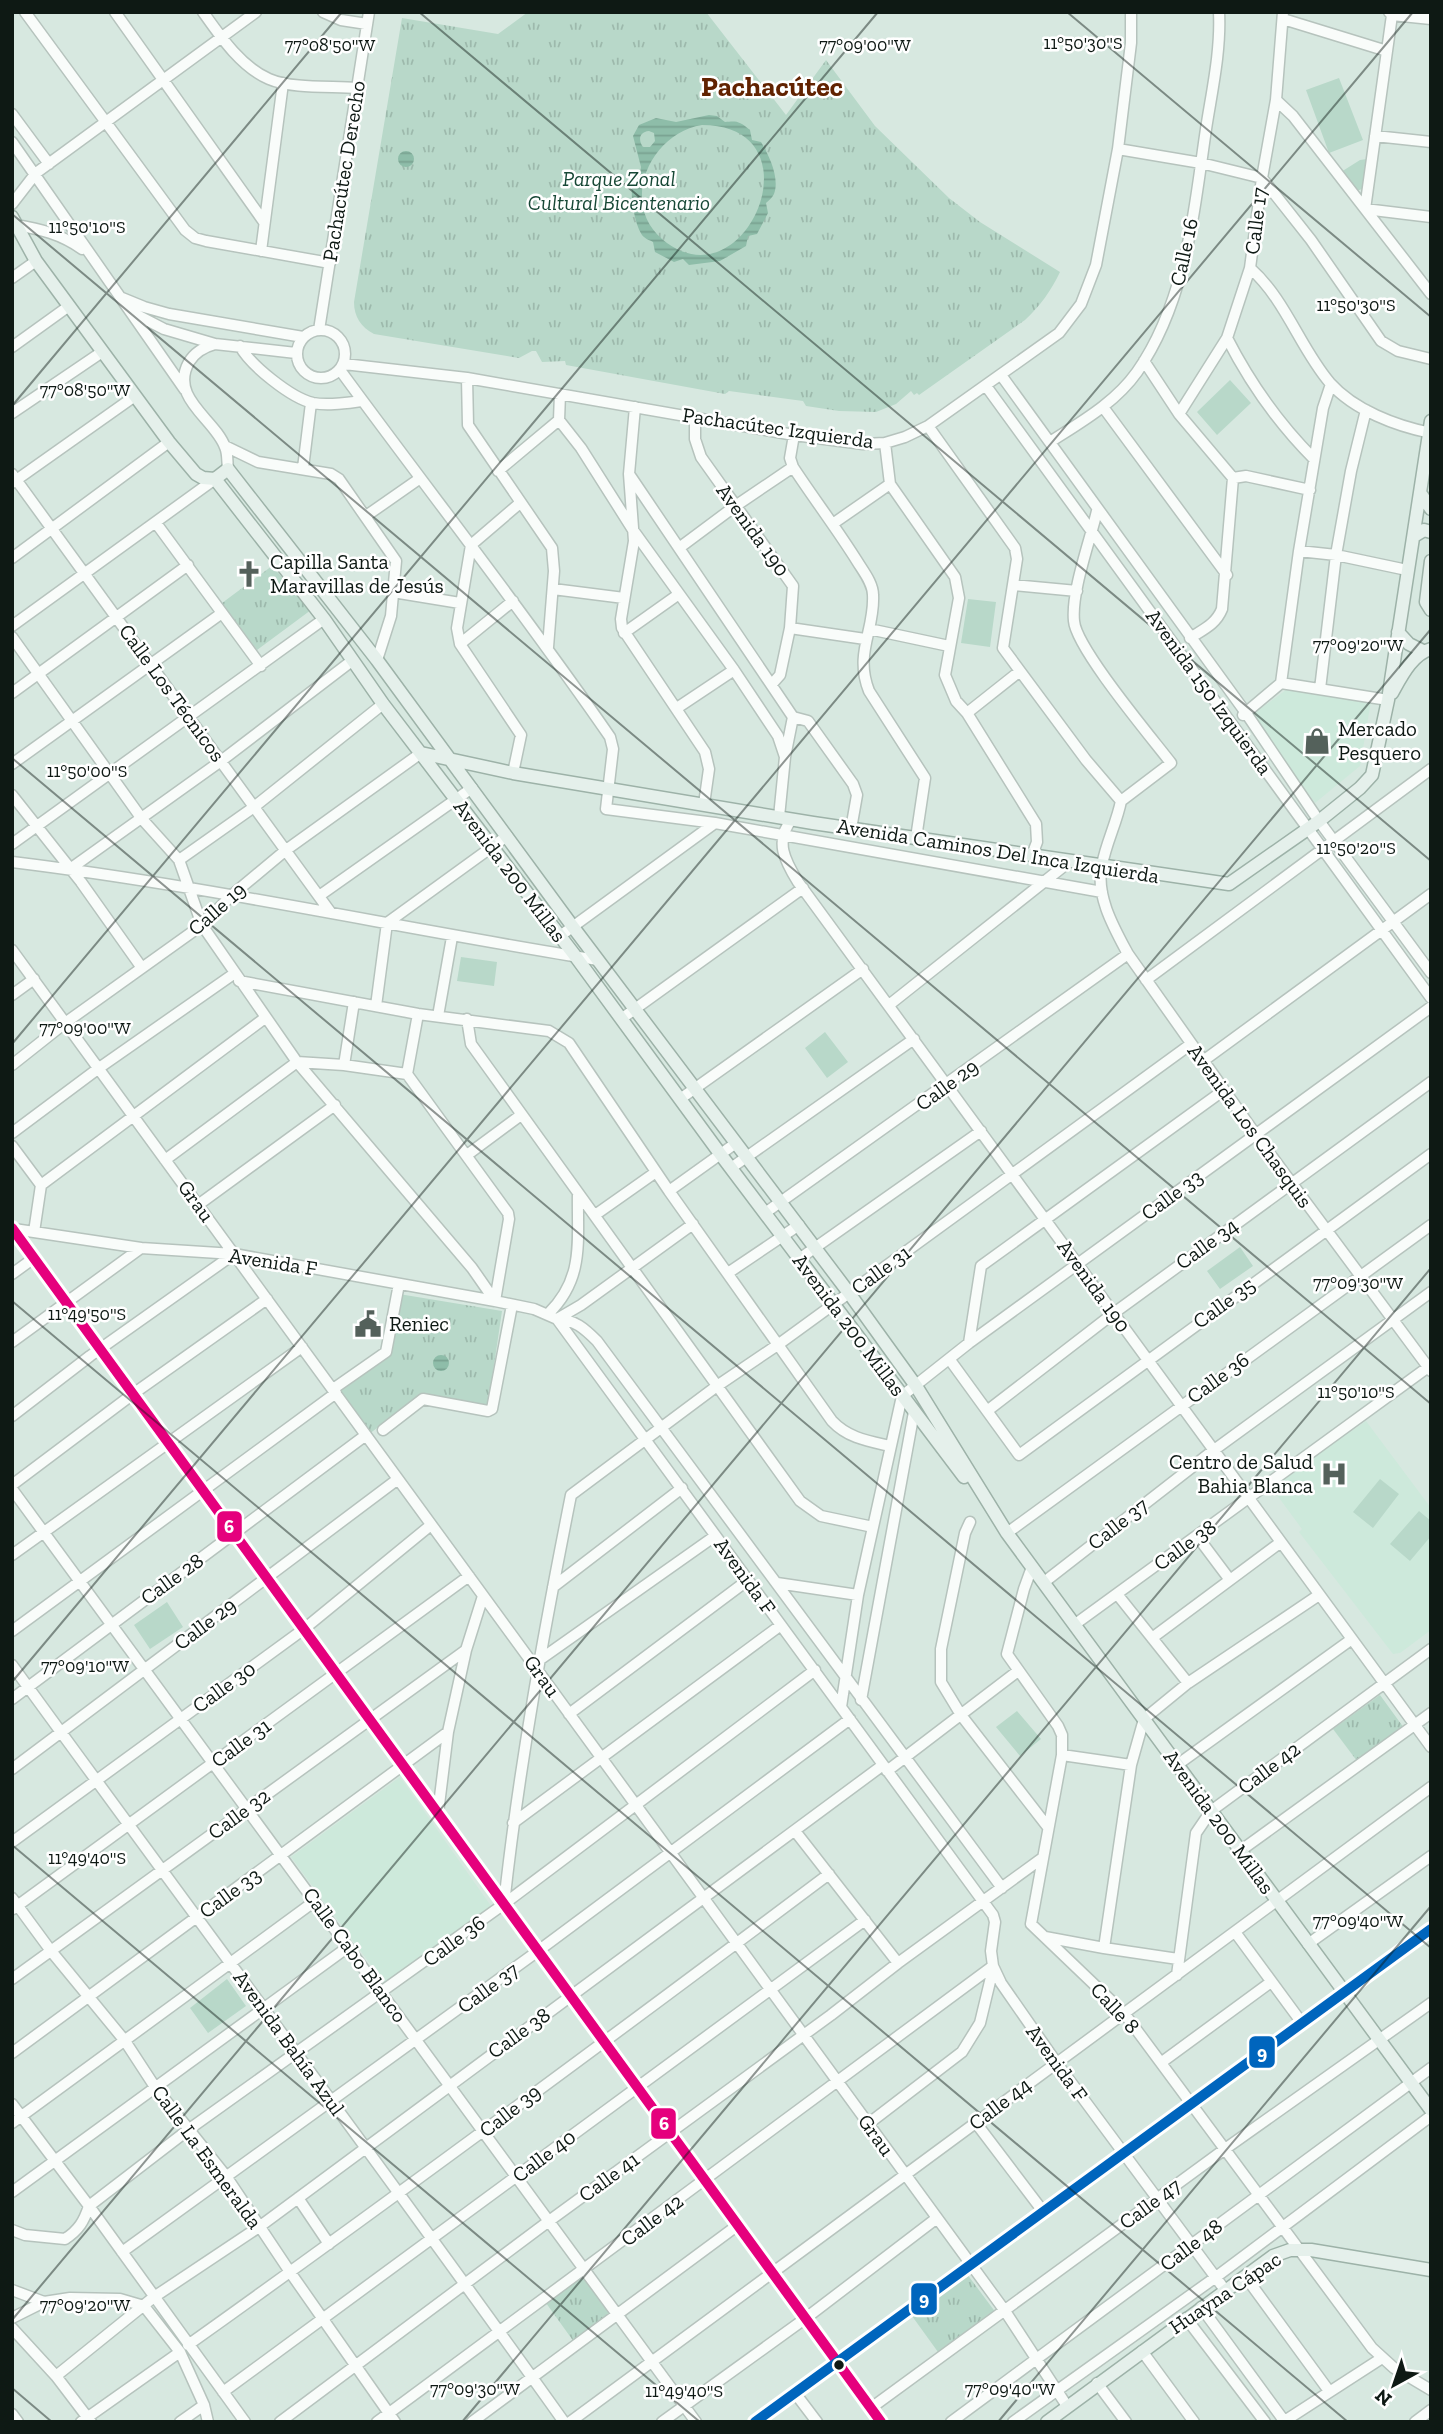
<svg xmlns="http://www.w3.org/2000/svg" width="1443" height="2434" font-family="'Zilla Slab',serif">
<style>
.built{fill:#cde9db}
.grass{fill:url(#grass-tufts)}
.garden{fill:#b8d8c9}
.water{fill:url(#water-rules);fill-rule:evenodd}
.lines{fill:none;stroke-linecap:round;stroke-linejoin:round}
.minor-casing{stroke:#b6c3bd;stroke-width:13}
.major-casing{stroke:#9db2a8;stroke-width:15}
.minor{stroke:#f9fcfa;stroke-width:10}
.major{stroke:#e5f0eb;stroke-width:12}
.bus-1-casing{stroke:#fff;stroke-width:16}
.bus-2-casing{stroke:#fff;stroke-width:16}
.bus-1{stroke:#e5007d;stroke-width:10}
.bus-2{stroke:#0065bd;stroke-width:10}
.ticks{fill:none;stroke:#0e1914;stroke-width:2;stroke-opacity:0.45}
.bus-dot{fill:#0e1914;stroke:#fff;stroke-width:2.5}
.labels{text-anchor:middle;stroke-width:5;stroke-linejoin:round;paint-order:stroke}
.street-label{font-size:21px;fill:#0e1914;stroke:#fff}
.park-label{font-size:21px;font-style:italic;fill:#174836;stroke:#fff}
.poi-label{font-size:21px;fill:#0e1914;stroke:#fff;text-anchor:start}
.district-label{font-size:28px;font-weight:bold;fill:#612200;stroke:#fff}
.ticks-label{font-size:18px;text-anchor:middle;fill:#0e1914;stroke:#fff;stroke-width:5;stroke-linejoin:round;paint-order:stroke}
.line-badge{stroke:#fff;stroke-width:2.5}
.badge-label{font-size:19px;text-anchor:middle;font-weight:bold;fill:#fff}
</style>
<defs>
<pattern id="grass-tufts" width="24" height="20" patternUnits="userSpaceOnUse" patternTransform="scale(1.75)"><rect width="24" height="20" fill="#b8d8c9"/><path d="M3 7l-1-3M5 7V3M7 7l1-3M15 17l-1-3M17 17v-4M19 17l1-3" fill="none" stroke="#9db9ac"/></pattern>
<pattern id="water-rules" width="6" height="5" patternUnits="userSpaceOnUse" patternTransform="scale(1.75)"><rect width="6" height="5" fill="#8ebda9"/><path d="M0 2.5h6" fill="none" stroke="#79a291"/></pattern>
</defs>
<rect width="100%" height="100%" fill="#d7e8e0"/>
<path class="built" d="M1290,687L1371,701L1360,766L1315,803L1252,715Z
M1366,1421L1431,1508V1630L1400,1653L1393,1654L1299,1532L1302,1529L1271,1487Z
M400,1777L491,1906L385,1984L291,1857Z"/>
<path class="grass" d="M528,12H706L786,115L826,60L875,126L949,198L980,222L1060,272C1051,291 1040,306 1025,320L919,395L917,393L914,395L911,391L896,404L876,412L839,411L806,406L803,401L729,391L725,394L566,365L565,361L542,362L536,351H532L519,358L374,334C361,327 354,317 354,302L402,18L498,34Z
M272,566L311,610L257,650L222,603Z
M399,1294L502,1311L488,1406L420,1396L369,1434L337,1391L389,1352Z
M1380,1695L1404,1728L1357,1761L1333,1729Z
M967,2274L996,2313L938,2352L912,2316Z
M583,2276L611,2315L574,2342L546,2303Z"/>
<path class="garden" d="M1339,78L1363,140L1329,153L1306,90Z
M1367,159L1362,189L1354,192L1341,172L1360,160Z
M1230,380L1251,403L1217,435L1197,412Z
M968,599L996,602L990,647L961,643Z
M461,957L497,962L494,986L457,981Z
M825,1032L848,1062L827,1078L805,1048Z
M1240,1247L1253,1266L1220,1289L1207,1271Z
M1380,1479L1399,1494L1373,1528L1353,1512Z
M1419,1511L1431,1521V1536L1410,1561L1390,1544Z
M167,1602L183,1627L150,1649L134,1625Z
M1017,1711L1041,1739L1020,1756L996,1727Z
M227,1979L246,2006L208,2033L190,2008Z"/>
<path class="water" d="M709,115L717,116L725,122C737,121 739,121 750,130L752,140L761,142C769,155 780,178 774,194C772,198 769,200 766,203L768,213L757,234L748,236L746,246L720,261L689,265L683,259L674,262L655,252L653,242C650,240 647,240 644,237C635,229 629,192 633,182C634,180 638,175 640,173L641,167L633,136L639,125L656,118L676,122ZM702,125C822,125 745,309 662,239C619,202 651,133 702,125ZM649,131L654,133L655,141L650,147H643C638,140 639,132 649,131Z
M398 159a8 8 0 1 1 16 0a8 8 0 1 1-16 0Z
M433 1363a8 8 0 1 1 16 0a8 8 0 1 1-16 0Z"/>
<g class="lines">
<defs>
<path id="minor" d="M25,12L185,230L195,238L206,241L330,263
M115,12L264,222
M203,12C220,36 241,67 269,79C292,89 331,86 357,88
M323,12L341,20L367,24
M1389,12L1392,15L1365,209L1431,217
M1392,15L1431,19
M1283,19L1387,51
M1276,100L1293,116L1431,294
M12,114L49,164
M1375,136L1431,142
M12,142L185,390
M1118,149L1201,163L1262,178L1311,240L1381,341L1398,351L1431,359
M12,204L36,173L256,12
M15,225C40,229 61,234 82,249
M261,251L283,83
M1250,268C1286,300 1300,348 1330,383C1354,410 1396,426 1431,433
M12,278L36,261
M122,298L144,307L169,314L303,337
M133,313L164,329L215,344
M297 354a24 24 0 1 1 48 0a24 24 0 1 1-48 0Z
M319,330L369,12
M1227,338C1249,381 1280,425 1314,459
M240,346C250,365 291,398 313,403C328,406 346,403 362,401
M12,347L69,306
M1144,361L1179,414L1233,478L1222,609C1216,624 1204,629 1190,638
M344,364L467,378L794,435L863,444L885,443L905,437L928,426L1059,333L1081,304L1096,265L1118,149L1131,43V12
M340,370C430,493 524,612 610,737L613,749L606,809L715,823L1102,892
M1001,375L1246,713L1319,821L1431,973
M467,378L468,425L552,548L554,571L548,647
M986,386L1431,998
M635,407L629,474L634,541L621,619L622,628L705,752L709,769L704,804
M1103,407L1227,575
M12,413L102,352
M1179,414L1227,338L1250,268L1262,178L1276,100L1283,12
M695,418V439L701,457L793,586L790,628L780,675L772,684
M559,420L581,448L633,530L734,670L778,736L785,757
M928,426L1015,548L1017,559L1003,648L1086,760L1121,801C1117,822 1106,843 1102,865C1095,895 1114,928 1128,954L1256,1135L1431,1371
M794,435L790,458L793,467C814,499 837,529 857,561C863,571 873,583 873,595C875,630 854,653 869,691L925,778L916,838
M1050,442C1081,422 1115,403 1137,372C1186,302 1194,211 1206,129C1212,90 1221,51 1219,12
M885,443L890,484L955,577L959,598L945,675L956,701L967,713L1036,824L1037,842L1032,855
M225,446L258,462L331,474L339,479L396,561L391,616L377,660
M303,468L311,403
M228,469C227,462 228,453 225,447C215,419 169,398 189,362C195,352 204,347 215,344L296,353
M498,471L559,420L560,394
M12,474L331,913
M629,474L793,717L785,757L779,817
M1233,478L1246,476L1310,490
M12,483L135,396
M1097,511C1090,541 1071,592 1074,621C1076,648 1151,737 1171,763L1121,801
M366,516L419,479
M156,523L261,666
M834,523L890,484
M679,548L734,507L793,467
M1299,551L1336,555L1407,570
M12,558L169,442
M1013,585L1077,591
M553,589L624,598
M393,592L460,603
M12,626L215,479
M790,628L865,639
M869,629L949,646
M624,633L679,594
M12,637L142,819L179,860L202,925L297,1062L472,1268L495,1301
M460,644L513,601
M1281,683L1388,700
M1320,689L1336,555L1351,471L1366,410
M12,693L188,565
M677,708L734,670
M967,713L1020,671
M1243,715L1281,683L1299,551L1323,408L1331,384
M793,717L808,721L853,784L857,795L851,829
M12,764L222,613
M513,773L521,735L460,644L457,628L471,545L520,503
M12,795L81,882L142,968
M792,819C774,841 785,861 798,882L1431,1747
M12,844L324,619
M179,860L254,807L383,704
M12,862C209,886 403,929 598,960
M70,869L221,761L353,660
M319,896L472,788
M560,936L715,823
M12,950L1005,2311L1067,2406
M1146,980L1431,769
M239,981L418,1014L549,1031L569,1043L669,1191L832,1421C848,1438 868,1441 890,1446
M12,995L34,979
M889,1005L1069,862
M376,1006L387,923L507,836
M438,1016L452,937
M467,1019L471,1044L800,1501L821,1516L873,1527
M621,1019L803,888
M1203,1061L1431,894
M12,1065L65,1023L202,925L232,895L286,850L421,753
M344,1065L354,1002
M407,1074L418,1014
M680,1099L863,969
M12,1133L99,1068L235,973
M12,1146L41,1185L34,1232
M467,1155L521,1115
M165,1160L297,1062L344,1065L407,1074L508,1213L509,1219L495,1301
M731,1168L914,1039
M41,1185L265,1018
M669,1191L736,1143
M198,1205L335,1105
M765,1213L1128,954
M595,1215L656,1172
M14,1229L141,1248L234,1254L495,1301L534,1309L557,1319L993,1915L995,1922L991,1951L993,1966L1001,1983L1056,2062L1225,2290
M799,1259L981,1131
M728,1273L799,1225
M12,1274L34,1258
M548,1314C585,1278 577,1241 578,1193
M557,1319C575,1320 584,1328 597,1341L1002,1888
M557,1319L581,1305L693,1224
M12,1342L141,1248
M969,1343L981,1266L1224,1090
M950,1360L1019,1455L1431,1154
M333,1389L386,1352L399,1284
M987,1411L1114,1313L1431,1082
M12,1416L90,1356L234,1254
M383,1430L423,1399L488,1411L492,1409L512,1305
M12,1485L133,1394L267,1299
M12,1489L696,2422
M970,1522L965,1533L941,1649V1682L961,1715L1047,1826
M1007,1533L1431,1225
M1197,1536L1230,1580
M12,1555L302,1347
M1032,1567L1024,1589L1007,1654L1058,1726L1062,1735V1755L1031,1924L1124,2013L1372,2348L1394,2368L1431,2390
M777,1583L858,1595
M1043,1583L1214,1450L1431,1292
M553,1587L682,1488
M1117,1594L1188,1683
M1074,1625L1431,1365
M12,1631L336,1393
M1152,1638L1281,1542
M538,1661L715,1536
M12,1665C196,1918 383,2168 564,2422
M12,1699L366,1435
M861,1700L914,1412
M841,1707L858,1595L902,1396L969,1343L1431,1007
M569,1714L748,1580
M1062,1755L1131,1765
M1177,1765L1352,1639
M12,1769L398,1479
M887,1771L1018,1671
M438,1813L448,1732L466,1650L483,1596
M513,1823L781,1625
M795,1831L898,1963
M12,1842L304,1629L431,1525
M1240,1851L1431,1713
M12,1898L51,1951L125,2041L155,2087L226,2176L290,2272L395,2422
M504,1904C519,1766 544,1631 571,1495L717,1386L779,1344L1191,1044
M13,1909L469,1576
M1235,1932L1302,2023
M1045,1937L1104,1948L1131,1765L1144,1719L1188,1683L1319,1595
M1308,1944L1431,1856
M1104,1948L1178,1959
M1177,1975L1196,1833L1211,1811L1431,1649
M12,1979L466,1650
M12,2053L448,1732
M1162,2062L1271,1982
M12,2104L89,2206L245,2422
M12,2123L315,1901
M976,2123L1042,2210
M868,2124L962,2052L980,2023L993,1969
M12,2192L348,1947
M298,2198L329,2244
M12,2230L25,2235L65,2239C79,2230 84,2221 89,2206L188,2130L504,1904L815,1670
M122,2252L538,1951L850,1719
M1245,2276L1329,2391
M12,2290L44,2302
M1201,2307L1285,2422
M12,2318L44,2302L70,2298L120,2299L144,2306L180,2352L204,2405L208,2422
M1186,2318L1265,2422
M12,2328L56,2376L91,2422
M188,2345C404,2191 617,2033 829,1874
M1142,2351L1194,2422
M56,2376L154,2297L259,2227L883,1765
M1097,2383L1126,2422
M223,2392L865,1920
M795,2393L817,2422
M871,2408L1225,2149L1431,2003
M12,2414L18,2422
M81,2422L180,2352
M180,2422L204,2405
M280,2422L549,2221L831,2015L898,1963L1041,1859
M377,2422L993,1966
M472,2422L738,2225
M570,2422L1431,1787
M662,2422L806,2318L937,2218
M755,2422L1431,1929
M951,2422L1431,2068
M1013,2422L1216,2277L1431,2116
M1283,2422L1382,2358
M1415,2422L1431,2410"/>
<path id="major" d="M12,217L36,261L169,442L196,474L203,478L215,479L324,619L383,704L576,957L721,1155L964,1477
M215,479L228,469L377,660L573,927L849,1293L916,1386L1007,1533L1431,2110
M1421,494L1431,509
M1414,536L1424,530L1431,532
M1431,561L1426,602L1431,610
M1398,632L1409,644L1423,651
M1392,693C1401,677 1412,654 1431,649
M421,753L513,773L813,823L1229,884L1319,821L1360,788L1372,775L1388,700L1431,421
M12,1228L881,2422
M1047,2422L1273,2256L1290,2250H1311L1431,2270"/>
</defs>
<use href="#minor" class="minor-casing"/>
<use href="#major" class="major-casing"/>
<use href="#minor" class="minor"/>
<use href="#major" class="major"/>
<defs>
<path id="bus-1" d="M12,1228L881,2422"/>
<path id="bus-2" d="M755,2422L1431,1929"/>
</defs>
<use href="#bus-1" class="bus-1-casing"/>
<use href="#bus-2" class="bus-2-casing"/>
<use href="#bus-1" class="bus-1"/>
<use href="#bus-2" class="bus-2"/>
</g>
<path class="ticks" d="M419,12L1431,861M1067,12L1431,317M12,214L1431,1404M12,406L342,12M12,758L1431,1948M12,1044L878,12M12,1301L1348,2422M12,1682L1413,12M12,1845L700,2422M12,2320L1431,629M12,2388L52,2422M462,2422L1431,1268M998,2422L1431,1906"/>
<defs>
<symbol id="church-bare" viewBox="-9 -9 18 18"><path d="M-1.2-6h2.4v3.5h3.3v2.4h-3.3V6h-2.4V-.1h-3.3v-2.4h3.3Z" fill="#54615b" stroke="#fff" stroke-width="2.5" paint-order="stroke"/></symbol>
<symbol id="shop-bare" viewBox="-9 -9 18 18"><path d="M-5-2.5h2.3a2.7 3.5 0 0 1 5.4 0H5L5.5 6h-11ZM-1.5-2.5h3a1.5 2.3 0 0 0-3 0Z" fill="#54615b" stroke="#fff" stroke-width="2.5" paint-order="stroke"/></symbol>
<symbol id="civic-bare" viewBox="-9 -9 18 18"><path d="M-.6-6.5H3V-4.5H.6V-3L4-1V1h2V6H-6V1h2V-1L-.6-3ZM-1.2 2.5V6h2.4V2.5Z" fill="#54615b" stroke="#fff" stroke-width="2.5" paint-order="stroke"/></symbol>
<symbol id="hospital-bare" viewBox="-9 -9 18 18"><path d="M-5-5h3v3.5h4V-5h3V5h-3V1.5h-4V5h-3Z" fill="#54615b" stroke="#fff" stroke-width="2.5" paint-order="stroke"/></symbol>
</defs>
<g fill-rule="evenodd">
<use href="#church-bare" x="230" y="555" width="38" height="38"/>
<use href="#shop-bare" x="1298" y="722" width="38" height="38"/>
<use href="#civic-bare" x="349" y="1305" width="38" height="38"/>
<use href="#hospital-bare" x="1315" y="1455" width="38" height="38"/>
</g>
<circle class="bus-dot" cx="839" cy="2365" r="6"/>
<g class="labels">
<g class="street-label">
<text transform="translate(344 171) rotate(-81)" y="7">Pachacútec Derecho</text>
<text transform="translate(1256 221) rotate(-83)" y="7">Calle 17</text>
<text transform="translate(1184 252) rotate(-78)" y="7">Calle 16</text>
<text transform="translate(778 428) rotate(8)" y="7">Pachacútec Izquierda</text>
<text transform="translate(753 530) rotate(54)" y="7">Avenida 190</text>
<text transform="translate(1209 692) rotate(54)" y="7">Avenida 150 Izquierda</text>
<text transform="translate(172 693) rotate(54)" y="7">Calle Los Técnicos</text>
<text transform="translate(998 851) rotate(9)" y="7">Avenida Caminos Del Inca Izquierda</text>
<text transform="translate(510 871) rotate(53)" y="7">Avenida 200 Millas</text>
<text transform="translate(217 909) rotate(-41)" y="7">Calle 19</text>
<text transform="translate(947 1085) rotate(-36)" y="7">Calle 29</text>
<text transform="translate(1250 1126) rotate(54)" y="7">Avenida Los Chasquis</text>
<text transform="translate(1172 1195) rotate(-36)" y="7">Calle 33</text>
<text transform="translate(196 1201) rotate(54)" y="7">Grau</text>
<text transform="translate(1207 1244) rotate(-36)" y="7">Calle 34</text>
<text transform="translate(273 1262) rotate(9)" y="7">Avenida F</text>
<text transform="translate(881 1270) rotate(-36)" y="7">Calle 31</text>
<text transform="translate(1094 1286) rotate(54)" y="7">Avenida 190</text>
<text transform="translate(1224 1303) rotate(-36)" y="7">Calle 35</text>
<text transform="translate(849 1325) rotate(53)" y="7">Avenida 200 Millas</text>
<text transform="translate(1218 1378) rotate(-36)" y="7">Calle 36</text>
<text transform="translate(1118 1524) rotate(-38)" y="7">Calle 37</text>
<text transform="translate(1185 1545) rotate(-36)" y="7">Calle 38</text>
<text transform="translate(745 1576) rotate(54)" y="7">Avenida F</text>
<text transform="translate(172 1579) rotate(-36)" y="7">Calle 28</text>
<text transform="translate(205 1624) rotate(-37)" y="7">Calle 29</text>
<text transform="translate(542 1676) rotate(54)" y="7">Grau</text>
<text transform="translate(224 1687) rotate(-36)" y="7">Calle 30</text>
<text transform="translate(241 1743) rotate(-36)" y="7">Calle 31</text>
<text transform="translate(1269 1768) rotate(-37)" y="7">Calle 42</text>
<text transform="translate(239 1814) rotate(-36)" y="7">Calle 32</text>
<text transform="translate(1219 1822) rotate(54)" y="7">Avenida 200 Millas</text>
<text transform="translate(230 1893) rotate(-36)" y="7">Calle 33</text>
<text transform="translate(454 1941) rotate(-36)" y="7">Calle 36</text>
<text transform="translate(355 1955) rotate(54)" y="7">Calle Cabo Blanco</text>
<text transform="translate(488 1988) rotate(-36)" y="7">Calle 37</text>
<text transform="translate(1115 2008) rotate(47)" y="7">Calle 8</text>
<text transform="translate(519 2033) rotate(-36)" y="7">Calle 38</text>
<text transform="translate(289 2043) rotate(54)" y="7">Avenida Bahía Azul</text>
<text transform="translate(1057 2063) rotate(54)" y="7">Avenida F</text>
<text transform="translate(1000 2104) rotate(-37)" y="7">Calle 44</text>
<text transform="translate(510 2111) rotate(-38)" y="7">Calle 39</text>
<text transform="translate(876 2135) rotate(54)" y="7">Grau</text>
<text transform="translate(544 2156) rotate(-37)" y="7">Calle 40</text>
<text transform="translate(207 2157) rotate(54)" y="7">Calle La Esmeralda</text>
<text transform="translate(609 2177) rotate(-36)" y="7">Calle 41</text>
<text transform="translate(1150 2204) rotate(-36)" y="7">Calle 47</text>
<text transform="translate(652 2220) rotate(-37)" y="7">Calle 42</text>
<text transform="translate(1191 2245) rotate(-37)" y="7">Calle 48</text>
<text transform="translate(1225 2293) rotate(-34)" y="7">Huayna Cápac</text>
</g>
<g class="park-label">
<text x="619" y="186">Parque Zonal<tspan x="619" dy="24">Cultural Bicentenario</tspan></text>
</g>
<g class="poi-label">
<text x="270" y="569">Capilla Santa<tspan x="270" dy="24">Maravillas de Jesús</tspan></text>
<text x="1338" y="736">Mercado<tspan x="1338" dy="24">Pesquero</tspan></text>
<text x="389" y="1331">Reniec</text>
<text x="1313" y="1469" text-anchor="end">Centro de Salud<tspan x="1313" dy="24">Bahia Blanca</tspan></text>
</g>
<g class="district-label">
<text x="772" y="96">Pachacútec</text>
</g>
</g>
<g class="ticks-label">
<text x="1083" y="49">11°50'30"S</text>
<text x="330" y="51">77°08'50"W</text>
<text x="865" y="51">77°09'00"W</text>
<text x="87" y="233">11°50'10"S</text>
<text x="1356" y="311">11°50'30"S</text>
<text x="85" y="396">77°08'50"W</text>
<text x="1358" y="651">77°09'20"W</text>
<text x="87" y="777">11°50'00"S</text>
<text x="1356" y="854">11°50'20"S</text>
<text x="85" y="1034">77°09'00"W</text>
<text x="1358" y="1289">77°09'30"W</text>
<text x="87" y="1320">11°49'50"S</text>
<text x="1356" y="1398">11°50'10"S</text>
<text x="85" y="1672">77°09'10"W</text>
<text x="87" y="1864">11°49'40"S</text>
<text x="1358" y="1927">77°09'40"W</text>
<text x="85" y="2311">77°09'20"W</text>
<text x="475" y="2395">77°09'30"W</text>
<text x="1010" y="2395">77°09'40"W</text>
<text x="684" y="2397">11°49'40"S</text>
</g>
<g class="line-badge">
<rect x="216" y="1510" width="27" height="33" rx="7" fill="#e5007d"/>
<rect x="1248" y="2035" width="28" height="34" rx="7" fill="#0065bd"/>
<rect x="650" y="2107" width="27" height="33" rx="7" fill="#e5007d"/>
<rect x="910" y="2282" width="28" height="34" rx="7" fill="#0065bd"/>
</g>
<g class="badge-label">
<text x="229" y="1533">6</text>
<text x="1262" y="2059">9</text>
<text x="664" y="2130">6</text>
<text x="924" y="2305">9</text>
</g>
<rect width="1443" height="2434" fill="none" stroke="#0e1914" stroke-width="28"/>
<g transform="translate(1394 2385) rotate(220)" stroke="#ffffff" stroke-width="5" paint-order="stroke">
<path d="M0-5L12 26L0 18L-12 26Z" fill="#0e1914"/>
<text y="-10" font-size="19" font-weight="bold" text-anchor="middle" fill="#0e1914">N</text>
</g>
</svg>
